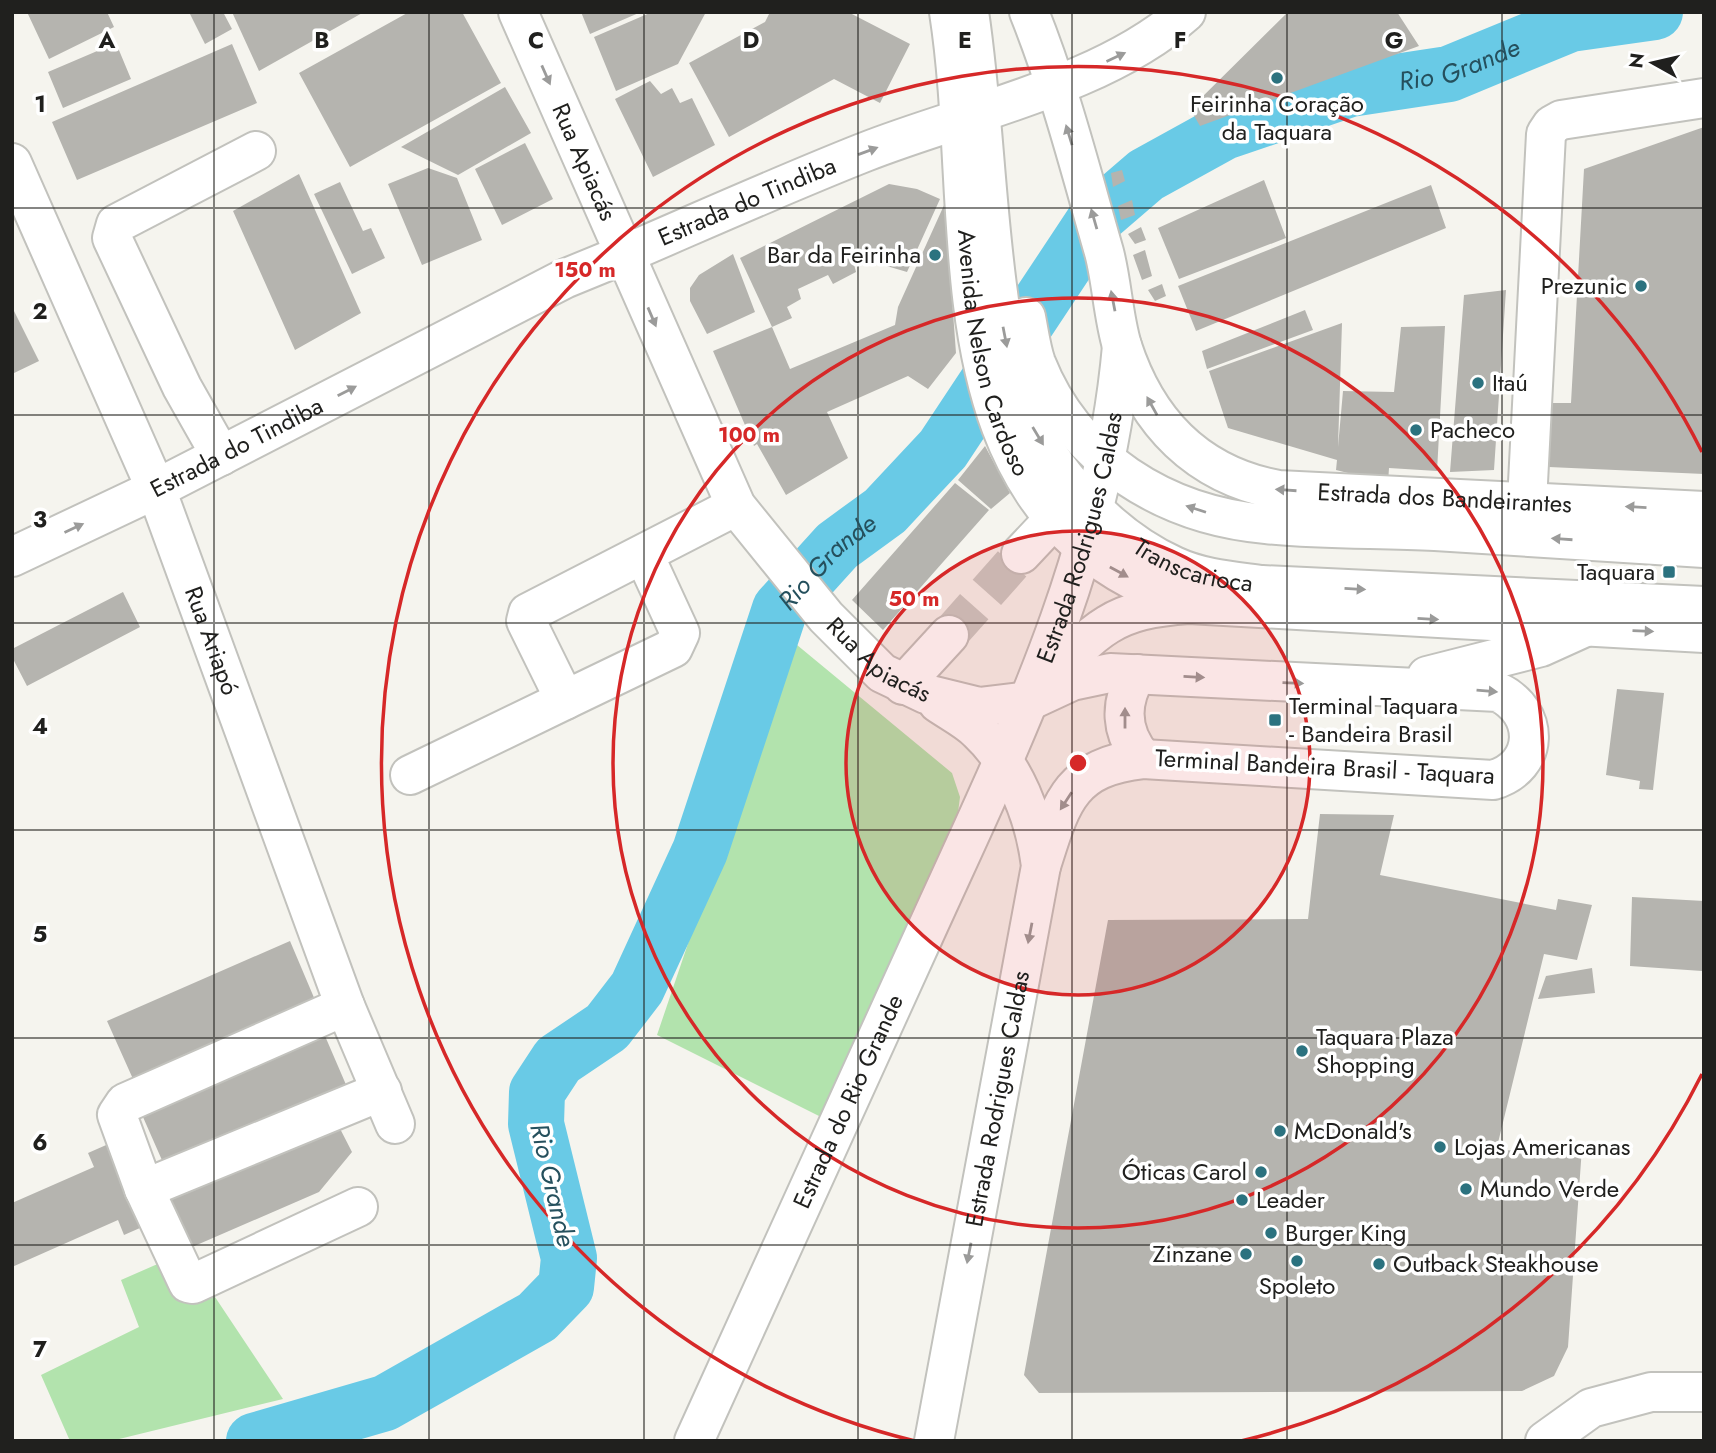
<svg xmlns="http://www.w3.org/2000/svg" width="1716" height="1453" font-family="Jost,sans-serif">
<style>
.green{fill:#b2e3ad}
.lines{fill:none;stroke-linecap:round;stroke-linejoin:round}
.river{stroke:#69cae6;stroke-width:56}
.building{fill:#b5b4af}
.minor-tunnel{stroke:#cacac4;stroke-width:38;stroke-dasharray:38 19;stroke-linecap:butt}
.minor-casing{stroke:#c2c2bd;stroke-width:42}
.major-casing{stroke:#c2c2bd;stroke-width:42}
.minor{stroke:#fff;stroke-width:38}
.major{stroke:#fff;stroke-width:38}
.oneway{fill:#9b9b9a}
.grid{fill:none;stroke:#20201e;stroke-width:2;stroke-opacity:0.55}
.ring{fill:none;stroke:#d62828;stroke-width:3.5}
.poi-dot{fill:#2b727f;stroke:#fff;stroke-width:2.5}
.labels{text-anchor:middle;stroke-width:7;stroke-linejoin:round;paint-order:stroke}
.poi-label{font-size:24px;fill:#20201e;stroke:#fff;text-anchor:start}
.street-label{font-size:24px;fill:#20201e;stroke:#fff}
.water-label{font-size:26px;font-style:italic;fill:#25505d;stroke:#fff}
.grid-label{font-size:23px;text-anchor:middle;font-weight:bold;fill:#20201e;stroke:#fff;stroke-width:7;stroke-linejoin:round;paint-order:stroke}
.centre{fill:#d62828;stroke:#fff;stroke-width:3.5}
.ring-label{font-size:21px;text-anchor:middle;font-weight:bold;fill:#d62828;stroke:#fff;stroke-width:7;stroke-linejoin:round;paint-order:stroke}
</style>
<rect width="100%" height="100%" fill="#f5f4ee"/>
<path class="green" d="M791,640L952,773L960,797L956,828L825,1119L657,1035Z
M185,1252L283,1399L111,1441H70L41,1375L139,1327L121,1280Z"/>
<g class="lines">
<path class="river" id="s1" d="M254,1441L385,1403L537,1317L566,1287L569,1258L536,1124L537,1092L558,1060L607,1027L637,988L700,851L780,609L837,546L885,511L943,449L1096,218L1146,175L1224,132L1350,89L1449,74L1570,24L1655,12"/>
</g>
<path class="building" d="M27,12H107L114,27L49,59Z
M189,12H223L232,29L205,44Z
M232,12H364L259,71Z
M409,12H462L501,83L350,167L299,73Z
M581,12H641L590,34Z
M652,12H706L678,64L616,91L594,37Z
M770,12H848L910,44L880,103L834,79L729,137L689,63L765,22Z
M1288,12H1397L1419,46L1200,126L1190,109Z
M116,43L131,79L63,108L48,72Z
M232,44L257,103L77,180L52,122Z
M650,81L661,94L672,88L680,103L692,98L715,145L653,177L615,99Z
M505,87L531,133L458,175L401,147Z
M1704,127V474L1549,467L1552,403H1571L1584,169Z
M525,143L553,199L502,225L475,169Z
M428,168L457,178L482,240L422,265L388,184Z
M1122,170L1125,181L1113,187L1111,173Z
M299,174L361,313L295,350L233,211Z
M1264,180L1286,238L1179,279L1158,228Z
M340,182L363,231L371,228L385,258L352,274L314,194Z
M889,184L917,189L940,199L907,272L863,259L854,264L856,272L833,284L828,275L798,289L801,299L787,307L792,318L772,327L740,258Z
M1431,185L1446,228L1196,331L1178,286Z
M1132,200L1135,215L1121,220L1118,206Z
M945,203L956,353L928,389L908,376L827,412L848,458L786,495L757,444L754,446L713,351L772,327L790,369L895,325L898,307Z
M1141,227L1146,240L1135,244L1128,234Z
M1145,250L1152,276L1142,280L1133,255Z
M733,254L755,312L707,334L690,301V288L699,275Z
M1162,284L1166,296L1155,301L1148,290Z
M1506,290L1494,470L1450,472L1464,295Z
M12,307L39,361L12,374Z
M1305,310L1313,330L1207,369L1202,351Z
M1342,323L1338,447L1343,391L1394,392L1401,327L1445,326L1437,471L1389,468L1388,483L1336,470L1337,460L1228,428L1209,371Z
M985,446L1010,493L991,509L958,480Z
M955,483L989,510L883,630L852,600Z
M123,592L140,627L27,686L12,657V649Z
M1617,689L1664,693L1653,790L1639,789L1640,781L1606,775Z
M1320,814L1394,815L1380,875L1556,910L1558,899L1592,905L1577,960L1544,954L1496,1151L1582,1147L1568,1347L1554,1376L1522,1391L1039,1393L1024,1375L1108,920L1308,919Z
M1632,897L1704,901L1702,971L1630,966Z
M290,941L315,1000L133,1079L107,1021Z
M1592,968L1595,993L1538,999L1546,976Z
M322,1029L347,1087L165,1167L139,1108Z
M333,1115L352,1152L319,1192L176,1254L151,1195Z
M113,1142L149,1224L124,1235L118,1220L12,1267V1203L94,1167L88,1153Z"/>
<g class="lines">
<path class="minor-tunnel" d="M949,635L1021,554"/>
<defs>
<g id="minor">
<path id="s2" d="M969,12C983,105 985,200 998,293C1003,331 1008,371 1023,407C1049,471 1110,537 1174,566C1202,579 1232,581 1262,585L1704,606"/>
<path id="s3" d="M12,163L156,489L345,1006L395,1124"/>
<path d="M1026,317C1029,332 1031,349 1036,363C1074,459 1164,515 1266,524C1322,530 1379,528 1435,531C1524,536 1614,542 1704,548"/>
<path d="M221,456L182,387L112,238L116,224L256,151"/>
<path d="M1527,502L1546,134L1552,125L1561,120L1704,98"/>
<path d="M1021,554L1053,520"/>
<path d="M644,555L680,633L673,648L565,700L526,621L528,613L736,506"/>
<path id="s4" d="M12,557L156,489L564,279L625,254"/>
<path d="M1137,674C1119,703 1120,733 1143,759"/>
<path d="M1427,676L1541,647L1583,628"/>
<path d="M903,685L949,635"/>
<path d="M1029,701L1072,681L1110,673L1498,692C1540,712 1540,766 1493,780L1143,759C1069,767 1061,803 1041,866"/>
<path d="M410,775L565,700"/>
<path d="M345,1006L125,1103L117,1115L144,1189L188,1283L193,1284L358,1207"/>
<path d="M144,1189L382,1091"/>
<path d="M1545,1441L1591,1408L1651,1392H1704"/>
</g>
<g id="major">
<path id="s5" d="M518,12L736,506L826,617L882,673L926,694L979,707L1029,701"/>
<path id="s6" d="M949,12C983,228 922,513 1184,602"/>
<path id="s7" d="M1029,12C1060,89 1081,172 1104,252C1112,282 1113,316 1122,346C1147,423 1198,475 1278,490L1704,511"/>
<path id="s8" d="M625,254C704,220 784,184 865,152C966,112 1103,86 1186,12"/>
<path d="M1045,684C1095,629 1112,609 1189,604L1704,633"/>
<path id="s9" d="M694,1441C771,1271 848,1102 925,933C1013,739 1103,562 1122,346"/>
<path id="s10" d="M934,1441L1041,866C1035,817 1015,766 978,731C967,720 951,712 938,703"/>
</g>
</defs>
<use href="#minor" class="minor-casing"/>
<use href="#major" class="major-casing"/>
<use href="#minor" class="minor"/>
<use href="#major" class="major"/>
</g>
<defs><path id="oneway-solid" d="M-6-.8H1V-3.2L6.5 0L1 3.2V.8H-6Z" transform="scale(1.75)"/></defs>
<g class="oneway">
<use href="#oneway-solid" transform="translate(1116 57) rotate(-25)"/>
<use href="#oneway-solid" transform="translate(546 75) rotate(66)"/>
<use href="#oneway-solid" transform="translate(1069 135) rotate(-107)"/>
<use href="#oneway-solid" transform="translate(868 151) rotate(-20)"/>
<use href="#oneway-solid" transform="translate(1094 219) rotate(-106)"/>
<use href="#oneway-solid" transform="translate(1113 301) rotate(-101)"/>
<use href="#oneway-solid" transform="translate(652 317) rotate(67)"/>
<use href="#oneway-solid" transform="translate(1005 337) rotate(79)"/>
<use href="#oneway-solid" transform="translate(347 391) rotate(-27)"/>
<use href="#oneway-solid" transform="translate(1152 406) rotate(-119)"/>
<use href="#oneway-solid" transform="translate(1038 436) rotate(59)"/>
<use href="#oneway-solid" transform="translate(1286 490) rotate(-176)"/>
<use href="#oneway-solid" transform="translate(1636 507) rotate(-177)"/>
<use href="#oneway-solid" transform="translate(1196 509) rotate(-162)"/>
<use href="#oneway-solid" transform="translate(74 528) rotate(-25)"/>
<use href="#oneway-solid" transform="translate(1562 539) rotate(-176)"/>
<use href="#oneway-solid" transform="translate(1119 572) rotate(29)"/>
<use href="#oneway-solid" transform="translate(1355 589) rotate(3)"/>
<use href="#oneway-solid" transform="translate(1428 619) rotate(3)"/>
<use href="#oneway-solid" transform="translate(1643 631) rotate(2)"/>
<use href="#oneway-solid" transform="translate(1194 677) rotate(3)"/>
<use href="#oneway-solid" transform="translate(1293 683) rotate(2)"/>
<use href="#oneway-solid" transform="translate(1487 691) rotate(5)"/>
<use href="#oneway-solid" transform="translate(1125 718) rotate(-90)"/>
<use href="#oneway-solid" transform="translate(1066 801) rotate(123)"/>
<use href="#oneway-solid" transform="translate(1030 933) rotate(101)"/>
<use href="#oneway-solid" transform="translate(969 1253) rotate(101)"/>
</g>
<path class="grid" d="M214,12V1441M429,12V1441M644,12V1441M858,12V1441M1072,12V1441M1287,12V1441M1502,12V1441M12,208H1704M12,415H1704M12,623H1704M12,830H1704M12,1038H1704M12,1245H1704"/>
<circle cx="1078" cy="763" r="232" fill="#d62828" fill-opacity=".12"/>
<g class="ring">
<circle cx="1078" cy="763" r="232"/>
<circle cx="1078" cy="763" r="465"/>
<path d="M1702 1074A697 697 0 0 1 1241 1441M915 1441A697 697 0 1 1 1702 452"/>
</g>
<g class="poi-dot">
<circle cx="1277" cy="78" r="7"/>
<circle cx="935" cy="255" r="7"/>
<circle cx="1641" cy="286" r="7"/>
<circle cx="1478" cy="383" r="7"/>
<circle cx="1416" cy="430" r="7"/>
<rect x="1662" y="565" width="14" height="14" rx="3.5"/>
<rect x="1268" y="713" width="14" height="14" rx="3.5"/>
<circle cx="1302" cy="1051" r="7"/>
<circle cx="1280" cy="1131" r="7"/>
<circle cx="1440" cy="1147" r="7"/>
<circle cx="1261" cy="1172" r="7"/>
<circle cx="1466" cy="1189" r="7"/>
<circle cx="1242" cy="1200" r="7"/>
<circle cx="1271" cy="1233" r="7"/>
<circle cx="1246" cy="1254" r="7"/>
<circle cx="1297" cy="1261" r="7"/>
<circle cx="1379" cy="1264" r="7"/>
</g>
<g class="labels">
<g class="poi-label">
<text x="1277" y="112" text-anchor="middle">Feirinha Coração<tspan x="1277" dy="28">da Taquara</tspan></text>
<text x="921" y="263" text-anchor="end">Bar da Feirinha</text>
<text x="1627" y="294" text-anchor="end">Prezunic</text>
<text x="1492" y="391">Itaú</text>
<text x="1430" y="438">Pacheco</text>
<text x="1655" y="580" text-anchor="end">Taquara</text>
<text x="1289" y="714">Terminal Taquara<tspan x="1289" dy="28">- Bandeira Brasil</tspan></text>
<text x="1316" y="1045">Taquara Plaza<tspan x="1316" dy="28">Shopping</tspan></text>
<text x="1294" y="1139">McDonald's</text>
<text x="1454" y="1155">Lojas Americanas</text>
<text x="1247" y="1180" text-anchor="end">Óticas Carol</text>
<text x="1480" y="1197">Mundo Verde</text>
<text x="1256" y="1208">Leader</text>
<text x="1285" y="1241">Burger King</text>
<text x="1232" y="1262" text-anchor="end">Zinzane</text>
<text x="1393" y="1272">Outback Steakhouse</text>
<text x="1297" y="1294" text-anchor="middle">Spoleto</text>
</g>
<g class="street-label">
<text dy="8" stroke="none"><textPath href="#s5" startOffset="164">Rua Apiacás</textPath></text>
<text dy="8" stroke="none"><textPath href="#s8" startOffset="133">Estrada do Tindiba</textPath></text>
<text dy="8" stroke="none"><textPath href="#s6" startOffset="345">Avenida Nelson Cardoso</textPath></text>
<text dy="8" stroke="none"><textPath href="#s4" startOffset="250">Estrada do Tindiba</textPath></text>
<text dy="8" stroke="none"><textPath href="#s7" startOffset="738">Estrada dos Bandeirantes</textPath></text>
<text dy="8" stroke="none"><textPath href="#s9" startOffset="984">Estrada Rodrigues Caldas</textPath></text>
<text dy="8" stroke="none"><textPath href="#s2" startOffset="642">Transcarioca</textPath></text>
<text dy="8" stroke="none"><textPath href="#s3" startOffset="518">Rua Ariapó</textPath></text>
<text dy="8" stroke="none"><textPath href="#s5" startOffset="752">Rua Apiacás</textPath></text>
<text transform="translate(1325 767) rotate(3)" y="8">Terminal Bandeira Brasil - Taquara</text>
<text dy="8" stroke="none"><textPath href="#s10" startOffset="348">Estrada Rodrigues Caldas</textPath></text>
<text dy="8" stroke="none"><textPath href="#s9" startOffset="373">Estrada do Rio Grande</textPath></text>
</g>
<g class="water-label">
<text dy="9" stroke="none"><textPath href="#s1" startOffset="2011">Rio Grande</textPath></text>
<text dy="9" stroke="none"><textPath href="#s1" startOffset="1171">Rio Grande</textPath></text>
<text transform="translate(553 1185) rotate(77)" y="9">Rio Grande</text>
</g>
</g>
<g class="grid-label">
<text x="107" y="48">A</text>
<text x="322" y="48">B</text>
<text x="536" y="48">C</text>
<text x="751" y="48">D</text>
<text x="965" y="48">E</text>
<text x="1180" y="48">F</text>
<text x="1394" y="48">G</text>
<text x="40" y="112">1</text>
<text x="40" y="319">2</text>
<text x="40" y="527">3</text>
<text x="40" y="734">4</text>
<text x="40" y="942">5</text>
<text x="40" y="1150">6</text>
<text x="40" y="1357">7</text>
</g>
<circle cx="1078" cy="763" r="10" class="centre"/>
<g class="ring-label">
<text x="585" y="277">150 m</text>
<text x="749" y="442">100 m</text>
<text x="914" y="606">50 m</text>
</g>
<rect width="1716" height="1453" fill="none" stroke="#20201e" stroke-width="28"/>
<g transform="translate(1653 63) rotate(278)" stroke="#ffffff" stroke-width="5" paint-order="stroke">
<path d="M0-5L12 26L0 18L-12 26Z" fill="#20201e"/>
<text y="-10" font-size="19" font-weight="bold" text-anchor="middle" fill="#20201e">N</text>
</g>
</svg>
